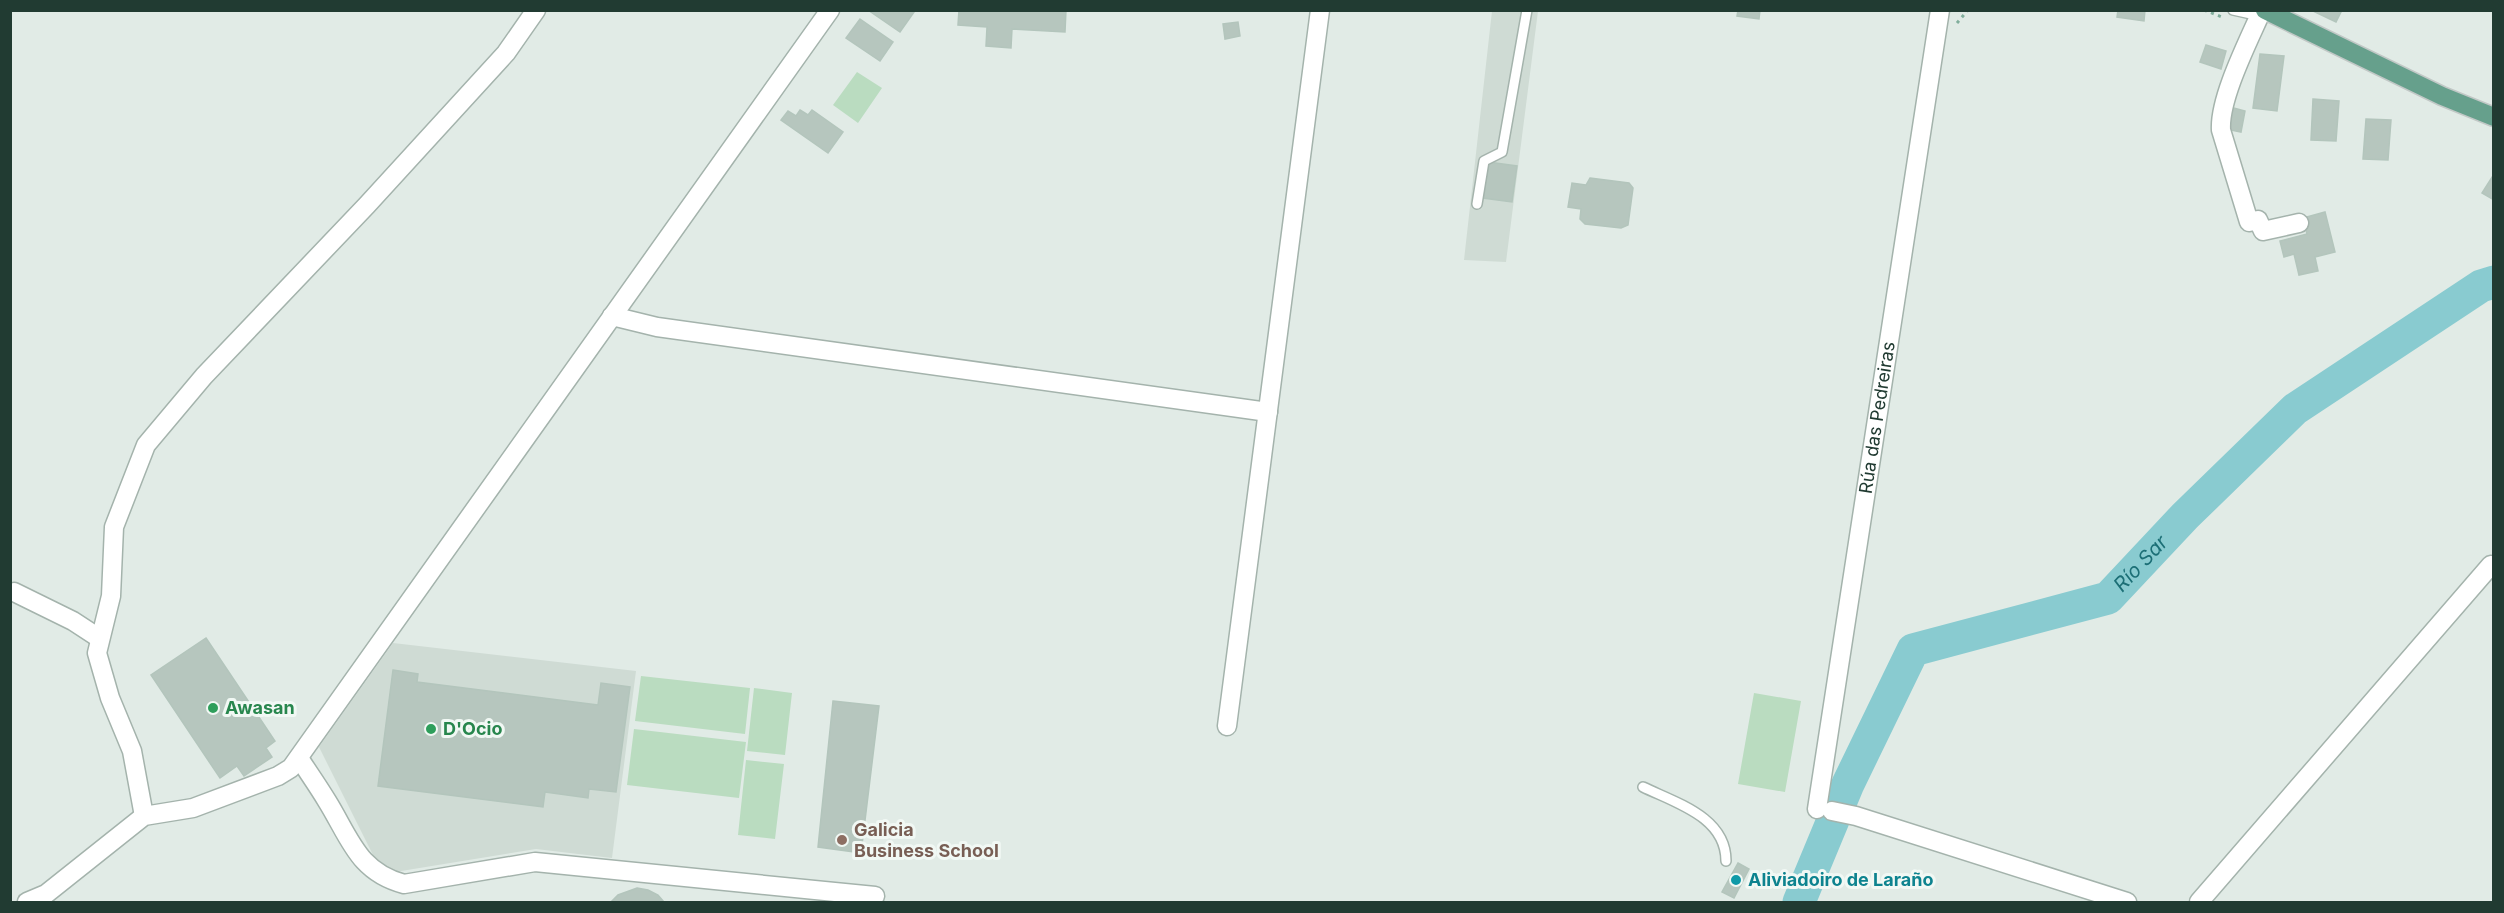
<svg xmlns="http://www.w3.org/2000/svg" width="2504" height="913" font-family="Inter,sans-serif">
<style>
.built{fill:#cfdbd4}
.green{fill:#badcc0}
.lines{fill:none;stroke-linecap:round;stroke-linejoin:round}
.river{stroke:#89cbd0;stroke-width:33}
.building{fill:#b6c6be;stroke:#b3c5bc;stroke-width:1.5}
.lane-casing{stroke:#a4b3ac;stroke-width:12}
.street-casing{stroke:#a4b3ac;stroke-width:21}
.primary-casing{stroke:#c1c8c6;stroke-width:21}
.path{stroke:#81ae9c;stroke-width:3;stroke-dasharray:3 4.5;stroke-linecap:butt}
.lane{stroke:#fff;stroke-width:9}
.street{stroke:#fff;stroke-width:18}
.primary{stroke:#66a08c;stroke-width:18}
.leisure-dot{fill:#2e9e5b;stroke:#f1f8f4;stroke-width:2}
.education-dot{fill:#8d6e63;stroke:#f1f8f4;stroke-width:2}
.culture-dot{fill:#0f9aa8;stroke:#f1f8f4;stroke-width:2}
.labels{text-anchor:middle;stroke-width:6;stroke-linejoin:round;paint-order:stroke}
.street-label{font-size:18px;fill:#213b32;stroke:#f1f8f4}
.leisure-label{font-size:18px;font-weight:bold;fill:#27864d;stroke:#f1f8f4;text-anchor:start}
.education-label{font-size:18px;font-weight:bold;fill:#785e54;stroke:#f1f8f4;text-anchor:start}
.culture-label{font-size:18px;font-weight:bold;fill:#0d838f;stroke:#f1f8f4;text-anchor:start}
.water-label{font-size:20px;font-style:italic;fill:#1c6f76;stroke:#f1f8f4}
</style>
<rect width="100%" height="100%" fill="#e1ebe6"/>
<path class="built" d="M1492,11H1538L1506,262L1464,260Z
M393,643L636,671L612,858L536,849L395,872L377,863L319,747Z"/>
<path class="green" d="M857,72L882,88L858,123L833,105Z
M641,676L750,688L745,734L635,721Z
M754,688L792,693L785,755L747,751Z
M1754,693L1801,701L1785,792L1738,784Z
M634,729L746,742L739,798L627,785Z
M746,760L784,764L775,839L738,835Z"/>
<g class="lines">
<path class="river" id="s1" d="M1799,902L1848,784L1913,650L2108,598L2185,516L2295,409L2481,286L2494,282"/>
</g>
<path class="building" d="M868,10H912L914,12L900,32Z
M959,10H1066L1065,32L1012,29L1011,48L986,46L987,27L958,25Z
M1738,10H1760L1759,19L1737,16Z
M2118,10H2145L2144,21L2117,17Z
M2311,10H2342L2336,22Z
M860,19L893,42L880,61L846,38Z
M1238,22L1240,36L1225,39L1223,24Z
M2206,45L2226,51L2221,69L2200,62Z
M2260,54L2284,56L2277,111L2253,108Z
M2313,99L2339,101L2336,141L2311,140Z
M2230,107L2245,111L2241,132L2226,129Z
M800,110L808,115L812,110L843,132L828,153L781,120L788,111L796,116Z
M2366,119L2391,120L2388,160L2363,159Z
M1488,162L1517,166L1512,202L1483,198Z
M2494,174V200L2482,193Z
M1590,178L1629,183L1633,188L1628,225L1621,228L1585,224L1580,219L1581,209L1568,207L1572,183L1586,185Z
M2325,212L2335,252L2315,257L2318,271L2299,275L2294,254L2284,257L2280,241L2307,234L2303,218Z
M206,638L275,741L266,748L272,757L244,776L237,766L220,778L151,675Z
M393,670L418,674L417,682L598,705L601,683L630,687L616,792L589,789L588,798L545,792L543,807L378,786Z
M833,701L879,706L861,853L818,847Z
M1738,863L1749,869L1734,898L1722,892Z
M637,888L648,890L658,895L664,902H611L618,895Z"/>
<g class="lines">
<defs>
<path id="lane" d="M2233,10L2260,16
M1477,204L1484,161L1502,152L1527,10
M1643,787C1676,803 1726,817 1726,861"/>
<g id="street">
<path d="M2262,10C2249,40 2219,98 2221,130L2249,222L2258,220L2263,231L2299,223"/>
<path d="M612,316L657,327L1268,412"/>
<path d="M14,592L73,621L99,638"/>
<path d="M1227,726L1320,10"/>
<path d="M299,758C308,772 318,786 327,801C350,838 358,872 404,884L535,862L875,896"/>
<path id="s2" d="M1817,809L1940,10"/>
<path d="M1832,811L1856,816L2127,902"/>
<path d="M144,816L132,751L110,698L97,653L111,596L114,527L146,445L204,376L367,205L506,53L536,10"/>
<path d="M27,902L46,894L144,816L193,808L278,776L291,768L830,10"/>
<path d="M2199,902L2491,565"/>
</g>
<path id="primary" d="M2265,10L2442,96L2494,117"/>
</defs>
<use href="#lane" class="lane-casing"/>
<use href="#street" class="street-casing"/>
<use href="#primary" class="primary-casing"/>
<path class="path" d="M2204,10L2222,17
M1957,23L1968,10"/>
<use href="#lane" class="lane"/>
<use href="#street" class="street"/>
<use href="#primary" class="primary"/>
</g>
<g class="leisure-dot">
<circle cx="213" cy="708" r="6"/>
<circle cx="431" cy="729" r="6"/>
</g>
<circle class="education-dot" cx="842" cy="840" r="6"/>
<circle class="culture-dot" cx="1736" cy="880" r="6"/>
<g class="labels">
<g class="street-label">
<text dy="6" stroke="none"><textPath href="#s2" startOffset="396">Rúa das Pedreiras</textPath></text>
</g>
<g class="leisure-label">
<text x="225" y="714">Awasan</text>
<text x="443" y="735">D'Ocio</text>
</g>
<g class="education-label">
<text x="854" y="836">Galicia<tspan x="854" dy="21">Business School</tspan></text>
</g>
<g class="culture-label">
<text x="1748" y="886">Aliviadoiro de Laraño</text>
</g>
<g class="water-label">
<text dy="7" stroke="none"><textPath href="#s1" startOffset="526">Río Sar</textPath></text>
</g>
</g>
<rect width="2504" height="913" fill="none" stroke="#213b32" stroke-width="24"/>
</svg>
